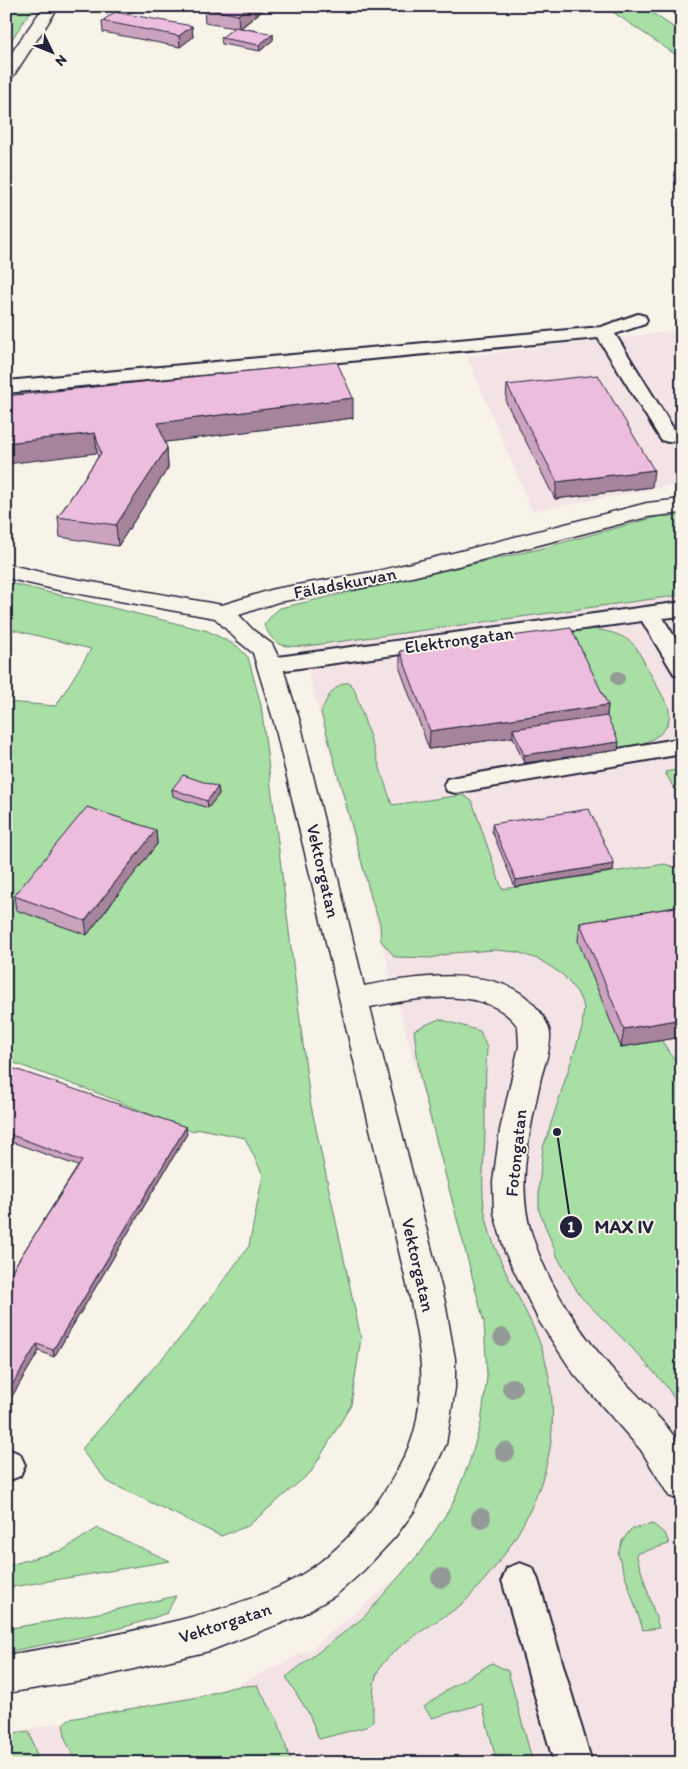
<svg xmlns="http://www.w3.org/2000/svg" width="688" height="1769" font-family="Itim,sans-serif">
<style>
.built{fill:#f4e3e5}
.green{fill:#a7dfa4;stroke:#648070}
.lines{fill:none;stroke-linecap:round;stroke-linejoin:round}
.service-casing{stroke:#22223b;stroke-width:4}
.minor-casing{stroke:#22223b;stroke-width:3}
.service{fill:#f7f3e8;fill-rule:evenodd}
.minor{fill:#f7f3e8;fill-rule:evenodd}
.tree{fill:#949a97}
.wall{fill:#cca3bf;stroke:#22223b}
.shaded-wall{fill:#a6849b;stroke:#22223b}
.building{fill:#edbdde;stroke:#22223b}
.labels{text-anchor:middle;stroke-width:4;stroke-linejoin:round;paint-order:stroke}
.street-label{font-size:18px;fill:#22223b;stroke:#f7f3e8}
.leader{fill:none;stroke:#22223b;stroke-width:2}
.callout-dot{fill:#22223b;stroke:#f7f3e8;stroke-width:2}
.mark-label{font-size:15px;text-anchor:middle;font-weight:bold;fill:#fff}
.callout-label{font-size:19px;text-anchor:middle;font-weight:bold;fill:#22223b;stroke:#f7f3e8;stroke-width:4;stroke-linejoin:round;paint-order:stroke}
</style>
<rect width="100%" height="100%" fill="#f7f3e8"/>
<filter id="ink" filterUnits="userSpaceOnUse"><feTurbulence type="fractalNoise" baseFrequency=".02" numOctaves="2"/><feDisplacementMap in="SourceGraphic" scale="10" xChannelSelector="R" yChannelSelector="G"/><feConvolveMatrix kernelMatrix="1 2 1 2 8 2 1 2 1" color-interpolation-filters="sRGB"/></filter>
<g filter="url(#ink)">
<path class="built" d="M682,330V484L532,511L467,356Z
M682,586V1763H6V1733L114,1714L234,1687L311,1649L410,1567L461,1506L491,1398L485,1323L301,646Z"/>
<path class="green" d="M6,6H34L6,48Z
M604,6H642L682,33V59Z
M660,516H682V595L307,646C284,647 275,648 264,625L273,614L280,608L539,549Z
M6,582L208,631L237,646L248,657L261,705L310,1101L361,1338L351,1405L311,1472L248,1526L221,1536L108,1482L81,1450L186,1331L249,1246L263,1175L245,1138L201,1129L191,1131L100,1094L6,1060V702L56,706L91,649L6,628Z
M586,629C606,630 623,633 636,647L668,706C677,736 641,745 618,750L558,632Z
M349,682L354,688L392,805L463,795L472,801L502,889L665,864L677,868L682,873V924L661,1040L682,1070V1412L667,1387L633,1349L580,1296L558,1258L539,1211V1185L543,1148L582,1028L584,1007L577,992L563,975L540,960L517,952L494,950L452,953L431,958L395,957L381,941L380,923L373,904L321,712C326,699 334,684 349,682Z
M682,769V803L665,772Z
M439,1019L480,1031L487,1048C485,1077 485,1106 485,1135C484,1163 480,1191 486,1218C495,1258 518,1293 534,1329C551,1365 556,1410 550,1448C541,1500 513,1549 478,1587C473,1593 468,1599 462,1604C441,1621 384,1649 376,1676C372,1690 373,1707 373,1721L366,1727L319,1739L309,1714L286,1677L364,1617L424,1548L452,1505L469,1463L481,1423L487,1377L484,1322L420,1078L414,1030Z
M653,1524L666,1535L669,1544L636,1554L659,1628L643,1630L618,1554L622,1541L631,1529Z
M98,1528L170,1561L6,1588V1566L63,1550Z
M176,1596L167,1613C115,1633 61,1641 6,1652V1629L110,1611Z
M492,1663L508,1671L533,1763H497L482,1704L432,1718L424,1707L448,1689Z
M257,1685L278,1721L291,1763H77L66,1741L63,1724L69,1719L194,1698L234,1687Z
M29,1731L39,1763H6V1734Z"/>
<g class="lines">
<defs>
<path id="service" d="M638,314L645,316L647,320L645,324L615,334L678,436L675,440L668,442L661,440L598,338L6,393V381L601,327Z
M682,602V616L663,618L682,649V676L674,674L642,621L270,672L262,670L258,665L262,660L270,658Z
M682,738V754L456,793L447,791L444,785L447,779L456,777Z
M6,1448L20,1454L25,1465L20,1476L8,1481L6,1480Z
M520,1563L533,1568L538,1580L592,1763H554L502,1580L507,1568Z"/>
<path id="minor" d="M44,6H59L12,78L6,80V61Z
M682,499V513L647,517L458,566L378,585L278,602L239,615L253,630L272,644L282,665L300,722L364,986C413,977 498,963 534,1005C541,1012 549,1024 550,1034C551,1051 543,1067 540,1082C530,1131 516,1183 531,1232C546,1282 579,1332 614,1371C630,1389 675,1429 682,1451C685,1462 682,1489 682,1501L669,1496L641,1450L574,1374L539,1321L505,1252L494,1213L493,1182L500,1130L519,1046L518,1027C488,983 414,999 370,1007L445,1302L455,1359V1388L446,1444L414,1511L395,1537L363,1571L336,1595L302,1615L209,1651L83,1681L6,1693V1655C58,1647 108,1637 158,1625C199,1616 239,1605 277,1588C337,1561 385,1503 410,1444C417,1428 419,1406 421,1388C423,1359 416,1330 411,1302L274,722L253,653L237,640L215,618L58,590L6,578V564L58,576L222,605L274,589L378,571L453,553L647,503Z"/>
</defs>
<use href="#service" class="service-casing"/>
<use href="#minor" class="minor-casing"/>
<use href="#service" class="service"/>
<use href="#minor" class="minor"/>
</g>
<g class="tree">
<circle cx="618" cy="678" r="7"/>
<circle cx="502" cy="1337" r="9"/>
<circle cx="512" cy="1388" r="10"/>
<circle cx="505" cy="1452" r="10"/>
<circle cx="481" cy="1518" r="10"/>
<circle cx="441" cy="1578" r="10"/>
</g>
<path class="wall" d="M106,6H141L133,12L106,8Z
M207,6H268L241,28L273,34V40L260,51L222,44L221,38L234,28L205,23L204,8Z
M102,21L192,26L193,37L180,47L103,32Z
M507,385L652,487L555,499L506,402Z
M6,396L353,418L164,442L167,448L168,468L118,546L60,537L58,517L98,457L97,453Z
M400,651L608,705L607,716L618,750L524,763L513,737L429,749L400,669Z
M218,787L219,794L208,808L173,796L172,789Z
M492,824L613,871L515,887L492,831Z
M156,830L157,844L87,935L16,910L14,896Z
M682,906V1037L621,1047L578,941L580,923Z
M6,1066L187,1134L54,1357L39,1351L8,1403L6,1402V1280L78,1166L6,1140Z"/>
<path class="shaded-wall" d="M133,6H141L133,12Z
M249,6H268L239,29L238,15Z
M192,26L193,37L180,47L179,36Z
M273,34V40L260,51L259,45Z
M353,398V418L159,443L158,423Z
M95,433L97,453L6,464V443Z
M167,448L168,468L118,546L116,525Z
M654,470L652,487L555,499L557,482Z
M608,705L606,723L513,729V737L429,749L430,731Z
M619,742L618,750L524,763V755Z
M218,787L219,794L208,808L207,801Z
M156,830L157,844L87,935L85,921Z
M614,864L613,871L515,887L516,880Z
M682,1019V1037L621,1047L624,1029Z
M186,1127L187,1134L54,1357L53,1350Z
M37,1344L39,1351L8,1403L6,1395Z"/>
<path class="building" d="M207,6H249L238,15L204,8Z
M115,12L192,26L179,36L102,21Z
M235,27L273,34L259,45L221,38Z
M337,362L353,398L158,423L167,448L116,525L58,517L101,453L95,433L6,443V396Z
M598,375L654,470L557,482L507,385Z
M571,628L608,705L430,731L400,651Z
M607,716L619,742L524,755L513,729Z
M183,775L218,787L207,801L172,789Z
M87,807L156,830L85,921L14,896Z
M589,809L614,864L516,880L492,824Z
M682,906V1019L624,1029L580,923Z
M6,1066L186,1127L53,1350L37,1344L6,1395V1280L82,1161L6,1133Z"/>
</g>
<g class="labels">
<g class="street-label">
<text transform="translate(345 583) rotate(-11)" y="6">Fäladskurvan</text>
<text transform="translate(459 640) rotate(-8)" y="6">Elektrongatan</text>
<text transform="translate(323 871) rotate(77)" y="6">Vektorgatan</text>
<text transform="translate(516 1153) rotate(-84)" y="6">Fotongatan</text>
<text transform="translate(418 1265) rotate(77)" y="6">Vektorgatan</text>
<text transform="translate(225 1623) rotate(-18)" y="6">Vektorgatan</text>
</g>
</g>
<path class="leader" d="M557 1132L571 1227"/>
<g class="callout-dot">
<circle cx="557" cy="1132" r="5"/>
<circle cx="571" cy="1227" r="12"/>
</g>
<g class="mark-label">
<text x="571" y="1232">1</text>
</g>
<g class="callout-label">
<text x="624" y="1233">MAX IV</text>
</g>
<rect width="688" height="1769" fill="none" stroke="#f7f3e8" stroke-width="25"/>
<rect x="12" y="12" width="663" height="1744" fill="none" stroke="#22223b" stroke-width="2" filter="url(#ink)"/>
<g transform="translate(52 52) rotate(133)" stroke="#f7f3e8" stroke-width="4" paint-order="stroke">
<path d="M0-4L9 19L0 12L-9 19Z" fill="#22223b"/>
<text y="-8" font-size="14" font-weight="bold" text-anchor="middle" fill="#22223b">N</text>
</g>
</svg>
